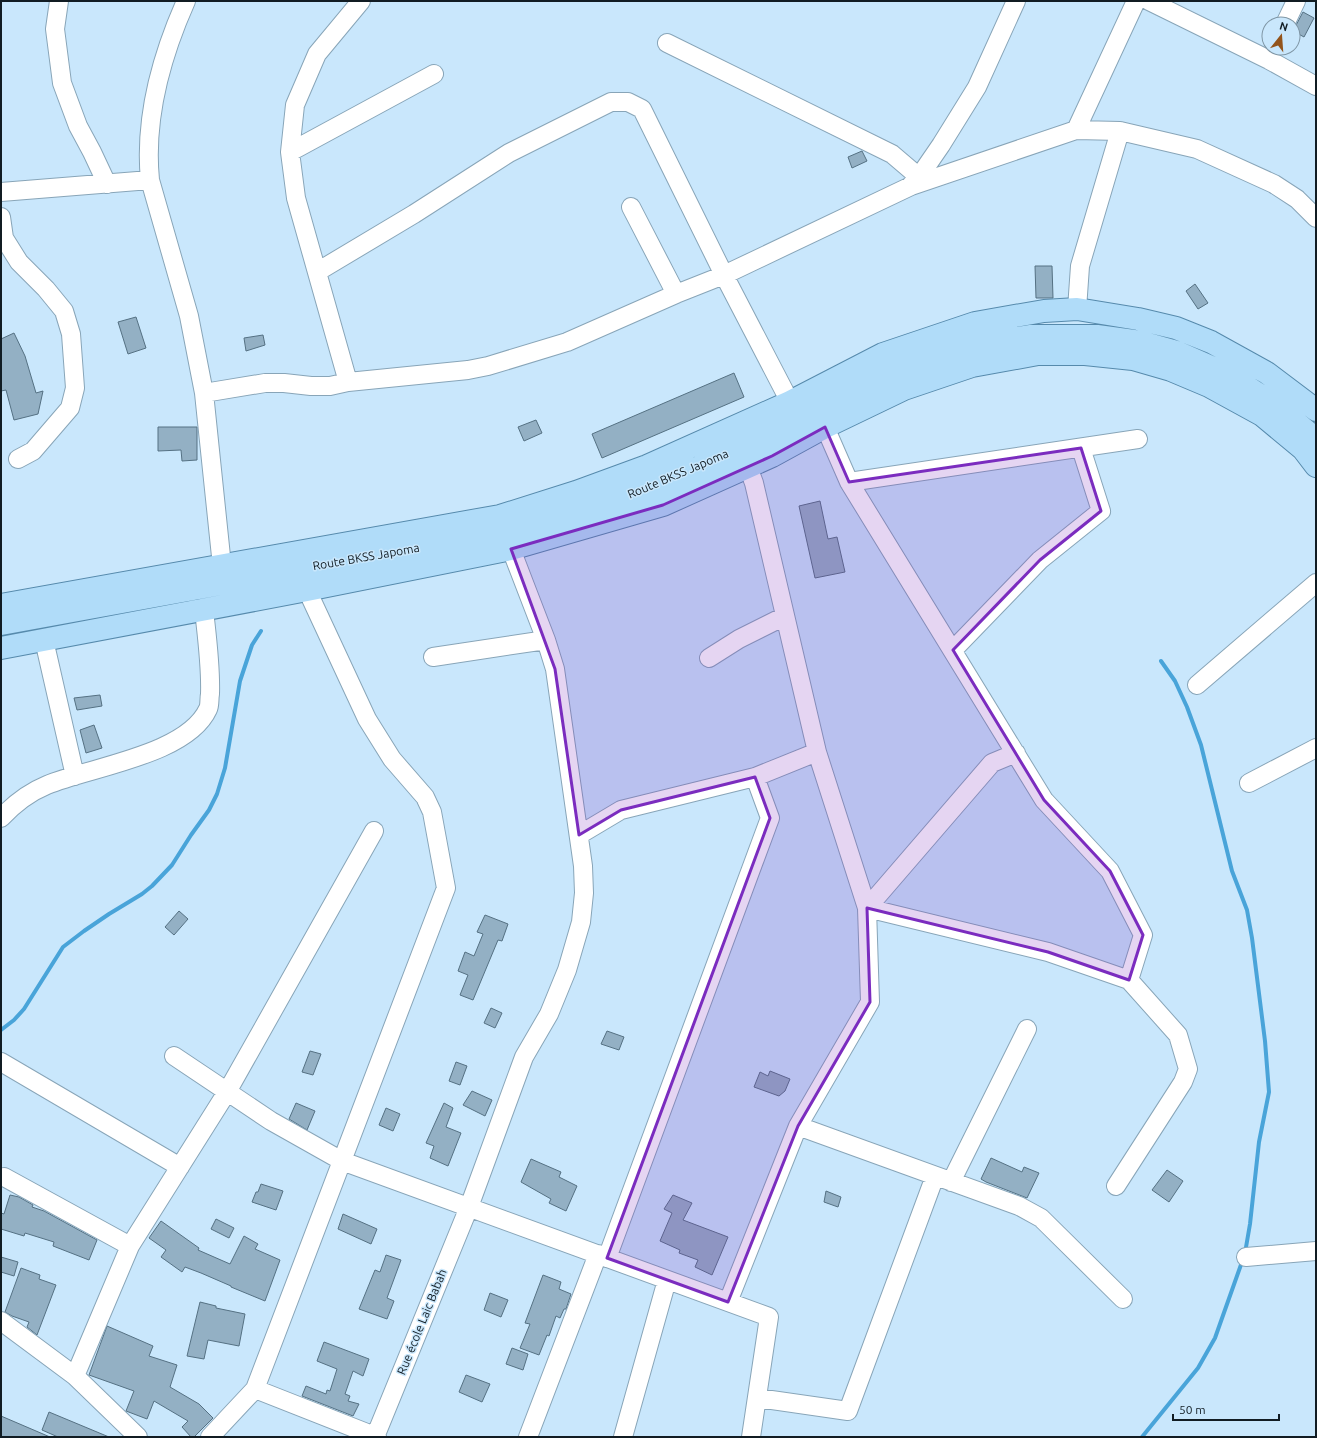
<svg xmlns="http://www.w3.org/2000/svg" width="1317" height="1438" font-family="Ubuntu,sans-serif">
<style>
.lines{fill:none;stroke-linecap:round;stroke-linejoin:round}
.stream{stroke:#49a4d9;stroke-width:4}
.building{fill:#93b0c4;stroke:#557183}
.minor-casing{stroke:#88a5b8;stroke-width:20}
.major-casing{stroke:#568aac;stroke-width:24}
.minor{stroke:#fff;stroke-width:18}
.major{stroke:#b0dcf9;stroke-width:22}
.marked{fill:#7b2cbf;fill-opacity:0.2;stroke:#7b2cbf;stroke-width:3;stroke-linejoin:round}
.labels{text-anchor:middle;stroke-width:3;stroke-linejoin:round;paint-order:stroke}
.street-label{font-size:12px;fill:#111c23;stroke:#c9e7fc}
</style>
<rect width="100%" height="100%" fill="#c9e7fc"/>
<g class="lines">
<path class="stream" d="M1161,661L1175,681L1187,707L1201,745L1232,871L1247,910L1252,938L1265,1041L1269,1092L1259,1142L1250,1224L1245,1253
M1,1030L14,1020L24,1009L63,947L84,931L109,914L142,894L152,886L172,865L191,835L209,810L217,794L225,768L240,681L252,645L261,631
M1142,1437L1198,1368L1215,1338L1243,1259"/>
</g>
<path class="building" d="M1303,12L1314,18L1304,37L1293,31Z
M862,151L867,161L852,168L848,157Z
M1035,266H1052L1053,298H1036Z
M1195,284L1208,303L1198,309L1186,291Z
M136,317L146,348L128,354L118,322Z
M14,333L25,356L36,393L43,391L38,414L14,420L6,390L1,391V339Z
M263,335L265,345L246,351L244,338Z
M734,373L744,397L602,458L592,434Z
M536,420L542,433L524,441L518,427Z
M158,427H197V460L182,461L181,450L158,451Z
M820,501L828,539L837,537L845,572L815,578L799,506Z
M100,695L102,706L77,710L74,698Z
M94,725L102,748L86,753L80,730Z
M179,911L188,919L174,935L165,927Z
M485,915L508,924L502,941L498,940L473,1000L460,995L468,975L458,971L465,952L474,956L483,934L477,932Z
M491,1008L502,1013L495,1028L484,1023Z
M607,1031L624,1037L619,1050L601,1044Z
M310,1051L321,1054L313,1075L302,1072Z
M456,1062L467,1066L460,1085L449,1081Z
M770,1071L790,1079L785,1091L779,1096L754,1087L760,1072L768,1076Z
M472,1091L492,1100L485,1116L463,1105Z
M296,1103L315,1111L307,1130L289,1119Z
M444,1103L453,1108L446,1127L461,1133L448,1166L430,1158L434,1146L426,1143Z
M386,1108L400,1114L393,1131L379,1125Z
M991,1158L1022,1172L1024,1167L1039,1173L1027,1198L986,1182L981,1179Z
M531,1159L561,1172L559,1177L577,1186L566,1211L549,1203L551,1199L521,1182Z
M1167,1170L1183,1181L1169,1202L1152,1190Z
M261,1184L283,1191L276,1210L252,1202L256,1192H258Z
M826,1191L841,1197L838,1207L824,1202Z
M10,1195L19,1197L33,1205L32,1207L44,1211L97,1240L89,1260L53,1246L54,1242L25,1233L24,1236L1,1229V1213L4,1214Z
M673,1195L692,1203L683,1220L728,1237L712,1275L695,1267L698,1260L679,1253L680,1250L660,1241L672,1213L664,1209Z
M343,1214L377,1229L371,1244L338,1229Z
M216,1219L234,1228L229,1238L211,1229Z
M161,1221L199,1248L198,1250L230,1264L244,1236L258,1244L255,1249L280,1260L265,1301L231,1287V1286L201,1273L185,1267L182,1272L161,1257L166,1250L149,1238Z
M386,1255L401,1260L387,1298L394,1301L387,1319L359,1309L375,1270L380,1272Z
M1,1257L18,1262L14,1276L1,1272Z
M21,1268L40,1275L39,1279L56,1285L37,1335L27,1327L29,1322L12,1316L5,1312Z
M543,1275L561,1282L559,1289L571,1294L566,1309H564L560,1318L556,1316L549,1336L547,1335L539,1355L520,1348L530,1324L525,1323Z
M490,1293L508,1300L501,1317L484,1310Z
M200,1302L216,1306V1308L245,1314L239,1346L208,1340L204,1359L187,1356Z
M107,1326L153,1346L149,1356L177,1365L170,1387L199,1404L213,1418L194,1437H191L182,1427L188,1421L154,1401L147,1419L126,1411L134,1391L89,1375Z
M324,1342L369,1359L363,1376L353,1371L345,1394L350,1396L348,1401L359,1404L353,1416L302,1396L306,1386L326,1394L327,1390L330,1391L337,1369L317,1361Z
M512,1348L528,1354L523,1370L506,1364Z
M466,1375L490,1384L482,1402L459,1392Z
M49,1412L109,1437H58L42,1430Z
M1,1416L50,1437H1Z"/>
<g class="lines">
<defs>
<path id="minor" d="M59,1L55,29L62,83L78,126L92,152L107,184
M186,1C161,57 144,119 150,180L189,316L204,393L222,566
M1149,1L1269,60L1316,86
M1285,24L1296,1
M667,43L892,154L919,177
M1076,130L1136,1
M290,152L434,74
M911,185L919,177L941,145L977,87L1016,1
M1,192L150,180
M631,207L676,294
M1,217L4,238L19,262L46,289L64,311L71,334L75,388L70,408L33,451L18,459
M317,272L414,214L509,153L611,102H628L642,109L724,275L790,402
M1077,309L1080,266L1120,131
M348,382L296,198L290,152L295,105L317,54L361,1
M204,393L265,383H284L311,386H330L348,382L468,370L488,366L567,342L676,294L724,275L911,186L1076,130L1120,131L1197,149L1274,184L1297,199L1316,218
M825,427L849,482L1044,800L1110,871L1143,935L1129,980
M849,482L1138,439
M44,640L75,776
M953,650L1040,560L1101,511L1081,448
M433,657L546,640
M709,658L739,639L785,616
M1197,685L1316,583
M1016,753L992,763L867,908L1048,952L1129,980L1178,1035L1188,1069L1183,1082L1116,1186
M1249,783L1316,748
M1,818C14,804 30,792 47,785C90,767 187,755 208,709C210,705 209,699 210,694C211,666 207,638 204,610
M579,835L621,810L755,777L817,752
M174,1056L271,1121L342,1161L769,1317L751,1437
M1,1062L180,1167
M798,1126L1019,1206L1041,1218L1123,1299
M4,1177L130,1246
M951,1182L1027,1029
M1246,1257L1316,1251
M607,1258L770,818L755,777
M728,1302L798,1126L870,1002L867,908L817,752L754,483L748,467
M1,1321L75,1376L138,1437
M75,1376L130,1246L227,1092L374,831
M255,1389L377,1437
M757,1398L848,1411L935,1176
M210,1437L255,1389L446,888L432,812L425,797L392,759L367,719L307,590
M375,1437L469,1207L524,1057L549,1014L567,970L581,922L584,893L583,866L555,669L546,640L511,549
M528,1437L598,1254
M623,1437L667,1280"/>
<path id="major" d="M1,605L500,516L576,492L647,466L790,402L883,354L975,323L1044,311L1077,309L1138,319L1176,328L1211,342L1267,373L1316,410
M1,624L501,533L564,517L625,497L699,467L905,367L971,345L1031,336H1097L1141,342L1177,352L1227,374L1274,404L1316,439
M1,648L307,590L511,549L663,505L772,456L825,427L904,389L972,366L1038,354H1085L1133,359L1171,370L1209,386L1262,415L1303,449L1316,466"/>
</defs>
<use href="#minor" class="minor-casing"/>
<use href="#major" class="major-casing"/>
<use href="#minor" class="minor"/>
<use href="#major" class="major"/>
</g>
<path class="marked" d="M825,427L849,482L1081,448L1101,511L1040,560L953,650L1044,800L1110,871L1143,935L1129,980L1048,952L867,908L870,1002L798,1126L728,1302L607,1258L770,818L755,777L621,810L579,835L555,669L511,549L663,505L772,456Z"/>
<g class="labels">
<g class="street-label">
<text transform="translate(678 474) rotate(-23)" y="4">Route BKSS Japoma</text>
<text transform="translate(366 557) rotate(-10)" y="4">Route BKSS Japoma</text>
<text transform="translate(422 1322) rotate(-68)" y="4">Rue école Laic Babah</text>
</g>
</g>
<rect width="1317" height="1438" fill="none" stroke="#111c23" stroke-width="4"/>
<g transform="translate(1281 36) rotate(17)"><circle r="19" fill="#c9e7fc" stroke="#7f96a5"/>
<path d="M0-3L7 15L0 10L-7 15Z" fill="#93541b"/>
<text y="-6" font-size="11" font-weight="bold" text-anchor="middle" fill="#111c23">N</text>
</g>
<path d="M1173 1414v6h106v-6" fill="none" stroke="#111c23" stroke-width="2"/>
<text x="1179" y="1414" font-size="12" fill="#111c23" stroke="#c9e7fc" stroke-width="3" paint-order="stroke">50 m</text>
</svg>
